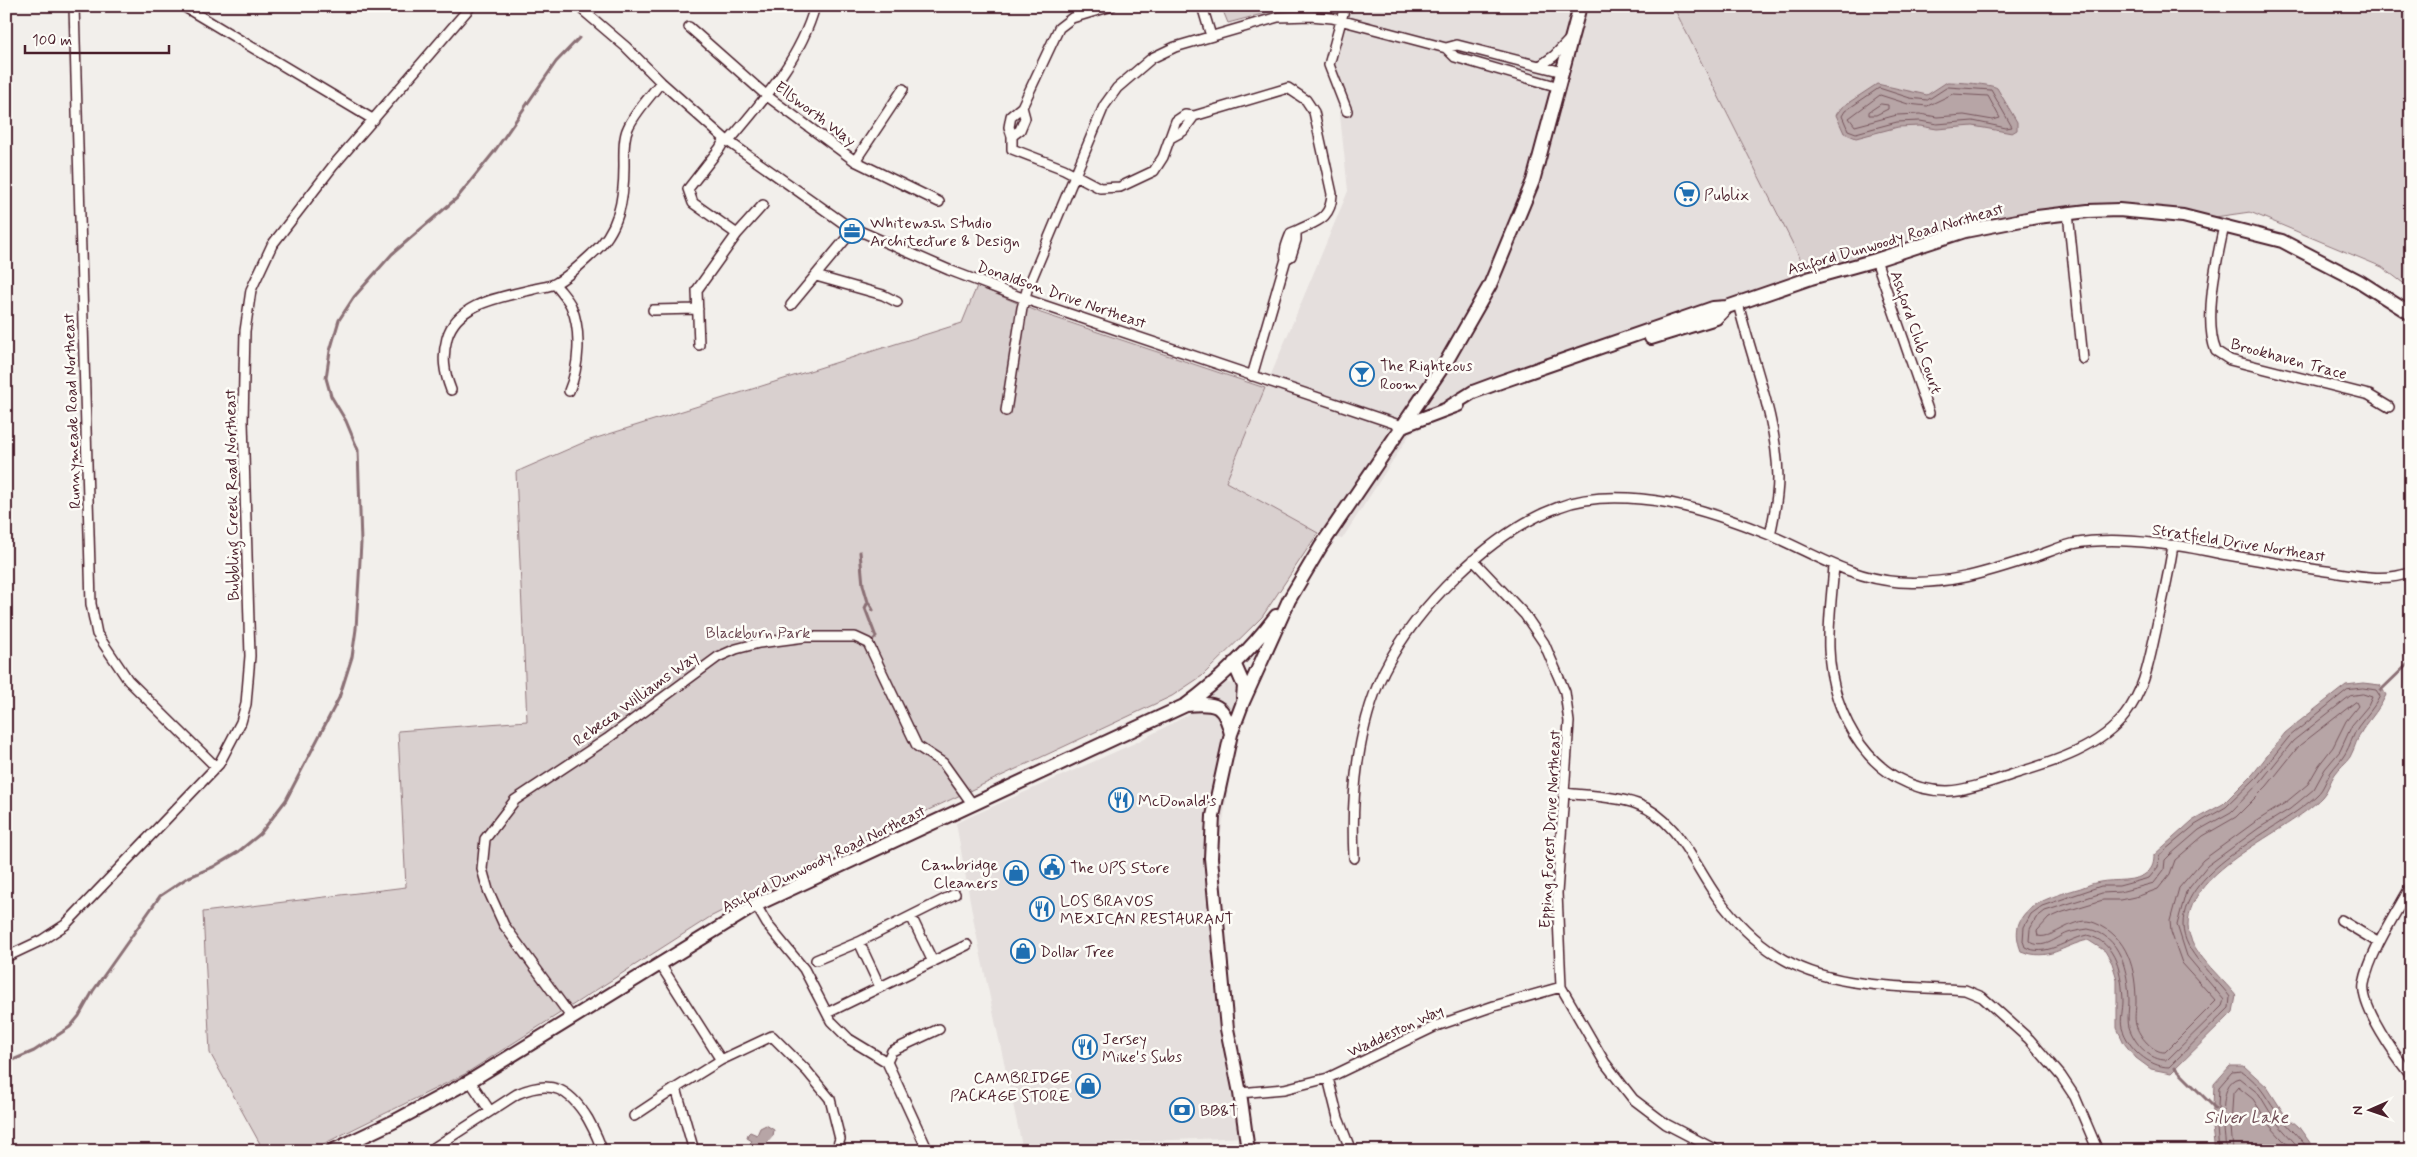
<svg xmlns="http://www.w3.org/2000/svg" width="2417" height="1157" font-family="Mynerve,sans-serif">
<style>
.built{fill:#e5dfdd}
.green{fill:#d9d0cf;stroke:#92787d}
.water{fill:#b7a5a6;stroke:#8b6f75}
.lines{fill:none;stroke-linecap:round;stroke-linejoin:round}
.shore{stroke:#76555c;stroke-width:1}
.stream{stroke:#8b6f75;stroke-width:3}
.street-casing{stroke:#4a1f2b;stroke-width:12}
.secondary-casing{stroke:#4a1f2b;stroke-width:16}
.street{stroke:#fdfcf7;stroke-width:9}
.secondary{stroke:#fdfcf7;stroke-width:12}
.labels{text-anchor:middle;stroke-width:5;stroke-linejoin:round;paint-order:stroke}
.street-label{font-size:16px;fill:#4a1f2b;stroke:#fdfcf7}
.poi-label{font-size:16px;fill:#4a1f2b;stroke:#fdfcf7;text-anchor:start}
.park-label{font-size:16px;fill:#6e4b54;stroke:#fdfcf7}
.water-label{font-size:18px;font-style:italic;fill:#704e56;stroke:#fdfcf7}
</style>
<rect width="100%" height="100%" fill="#f2efeb"/>
<filter id="ink" filterUnits="userSpaceOnUse"><feTurbulence type="fractalNoise" baseFrequency=".02" numOctaves="2"/><feDisplacementMap in="SourceGraphic" scale="10" xChannelSelector="R" yChannelSelector="G"/><feConvolveMatrix kernelMatrix="1 2 1 2 8 2 1 2 1" color-interpolation-filters="sRGB"/></filter>
<g filter="url(#ink)">
<path class="built" d="M1351,6H1673L1809,276L1504,383L1410,434L1342,539L1318,533L1226,482L1348,191L1339,106L1329,75Z
M1226,683L1253,685L1238,728L1216,864L1227,1003L1248,1137L1022,1146L975,928L956,823L1135,743L1188,715Z"/>
<path class="green" d="M1221,6H1292L1228,23Z
M1673,6H2411V289L2382,267L2250,212L2208,218L2141,207L1973,230L1809,276Z
M977,286L1041,313L1265,388L1226,482L1318,533L1262,617L1202,676L1172,696L843,850L710,917L465,1074L309,1151H264L210,1053L203,912L406,887L398,731L527,721L516,472L587,441L962,323Z"/>
<path class="water" d="M1947,82C1956,82 1992,84 1997,88L2017,122V130L2012,133L1973,126L1937,129L1920,126L1898,127L1856,138L1844,133L1836,115L1842,107L1877,84L1927,95Z
M2363,683L2380,685L2386,695C2380,708 2372,717 2363,729C2357,737 2355,748 2350,757C2346,763 2339,768 2335,774C2330,781 2328,791 2322,797C2287,834 2189,867 2188,925C2188,951 2222,977 2236,996L2233,1012L2171,1073L2151,1069L2136,1058L2124,1043L2117,1028V979L2112,963L2105,951L2088,940C2061,946 2050,962 2021,951C2005,910 2044,899 2074,890C2083,888 2091,883 2100,882C2114,879 2136,883 2148,872C2153,867 2154,862 2154,855L2192,821L2223,804L2253,774L2285,733L2296,724L2346,685Z
M2230,1066H2244L2267,1087L2285,1115L2298,1126L2316,1151H2215L2212,1128L2214,1084Z
M766,1125L774,1130L773,1136L762,1148L756,1144L752,1146L750,1143L752,1141L747,1138L748,1134L750,1132L757,1135L760,1128Z"/>
<g class="lines">
<path class="shore" d="M1948,87L1991,90L2012,127L2006,128L1973,121L1937,124L1920,121L1897,122L1856,133L1848,130L1842,116L1845,111L1879,88L1910,98L1927,100Z
M1953,94L1988,96L2000,118L1993,120L1964,115L1937,117L1920,114L1897,115L1855,126L1849,118L1880,95L1908,104L1927,106Z
M1881,104L1888,105V109L1876,115H1869V112Z
M2363,688L2376,690L2380,696C2374,708 2366,716 2358,727C2353,735 2350,746 2345,754C2341,761 2335,766 2331,772C2326,779 2324,789 2317,795C2281,830 2183,867 2183,925C2183,953 2215,976 2230,997L2229,1008L2169,1067C2149,1067 2128,1048 2122,1028C2120,1020 2123,1009 2123,1001C2122,975 2117,942 2087,935C2065,940 2046,958 2025,947L2023,941L2024,927L2031,914L2042,906L2101,886H2119L2149,878L2158,867L2159,857L2165,850L2195,825L2226,807L2257,777L2289,737L2347,690Z
M2363,694L2372,697L2368,706L2352,725L2340,751L2325,769L2314,789L2290,809L2259,828L2207,866L2186,892L2177,925L2187,956L2224,1000L2222,1006L2167,1060C2150,1061 2134,1043 2129,1027C2127,1019 2129,1008 2129,1000C2128,972 2121,935 2088,929C2082,930 2074,931 2068,933C2055,938 2043,951 2029,941L2030,929L2036,918L2045,911L2102,893L2120,892L2154,883L2164,870L2165,860L2170,855L2199,830L2231,812L2261,781L2293,741L2350,696Z
M2356,702L2358,706L2346,721L2333,747L2319,765L2308,784L2285,803L2255,822L2203,860L2179,888L2170,921L2171,932L2182,963L2216,1001L2165,1052C2153,1053 2139,1036 2136,1025C2134,1018 2136,1009 2136,1002C2136,970 2128,936 2095,923C2074,914 2054,940 2038,936L2037,931L2049,918L2063,912L2103,900H2121L2139,896L2158,889L2170,874L2175,860L2203,836L2236,817L2267,786L2299,746Z
M2219,1151L2217,1128L2219,1087L2232,1072L2241,1071C2262,1084 2267,1101 2281,1118C2291,1129 2301,1139 2310,1151
M2226,1151C2225,1134 2216,1082 2239,1078L2259,1094L2276,1122L2302,1151
M2233,1151L2231,1127L2233,1093L2238,1087L2253,1099L2270,1126L2293,1151"/>
<path class="stream" d="M860,552L863,585L868,602L865,608L876,637L874,639
M869,603L873,610
M2381,690L2411,661
M6,1063L34,1051L70,1027L79,1016L93,991L160,896L187,878L213,867L238,852L260,834L286,800L339,698L352,657L356,629L361,543L358,450L346,421L331,396L326,378L330,351L339,320L354,297L392,254L457,198L494,152L556,62L579,38
M2175,1068L2215,1108"/>
<defs>
<path id="street" d="M74,6L91,604L97,634L128,680L216,767
M183,6L374,120
M578,6L626,47L661,82L725,139L846,225L949,270L1025,299L1402,426
M1112,6L1072,18L1059,28L1022,107L1011,116L1009,127L1012,136V149L1064,169L1100,188L1120,187L1154,171L1163,157L1176,121L1185,115L1194,116L1288,88L1306,100L1314,112L1332,194C1331,220 1316,221 1296,231
M1202,6L1211,36
M1345,6L1329,65L1347,111
M689,27L767,96L855,161L939,202
M1446,48L1455,57L1559,87
M1540,66L1554,56L1569,40
M1012,136L1020,130L1025,118L1022,107
M1172,137L1183,131L1194,116
M729,141C763,101 801,58 815,6
M855,161L903,89
M2068,213L2083,359
M2224,226C2217,258 2203,321 2216,351L2230,360L2369,395L2389,407
M1296,231V240L1291,256L1286,259C1283,251 1288,241 1291,233Z
M737,234L763,205
M1876,260L1929,413
M816,276L883,295L897,302
M555,284C560,291 568,299 571,306C582,331 579,367 569,391
M1738,303C1752,361 1777,418 1778,478C1778,497 1774,517 1770,535
M791,305L854,229
M653,310L698,309
M699,345L697,290L737,234L693,203L688,189L720,148L725,139
M1252,376L1286,259
M451,390C444,372 442,357 447,338C457,302 503,297 534,289C541,287 550,287 556,283C569,276 581,264 592,254C619,231 624,200 624,166C624,155 623,138 628,128C635,112 650,97 661,82
M1006,411L1022,308L1027,290L1104,106L1117,88L1152,58L1175,47L1278,17L1311,16L1332,18L1446,48L1457,45L1563,72
M1473,560L1525,615L1544,643L1565,692L1569,722L1557,893L1561,987L1605,1063L1633,1099L1666,1124L1718,1151
M1834,566C1832,593 1828,622 1829,649C1831,716 1873,791 1947,791C1970,790 1995,780 2017,773C2054,762 2101,747 2125,715C2145,689 2149,661 2156,630C2162,602 2169,574 2173,545
M1565,793C1588,796 1615,796 1637,804C1677,818 1694,865 1717,897C1734,920 1753,940 1777,955C1830,990 1904,986 1965,990L1982,997L2029,1039L2061,1076L2075,1097L2098,1151
M1354,858C1351,797 1357,727 1384,671C1416,607 1492,531 1559,507C1592,494 1635,497 1670,503C1704,510 1738,522 1770,535C1815,554 1849,578 1899,582C1950,585 1987,572 2034,557C2047,553 2059,547 2072,544C2104,538 2138,541 2170,545C2188,546 2205,551 2222,554C2257,560 2292,566 2326,571C2353,575 2385,583 2411,572
M2411,886C2395,915 2370,952 2364,984C2360,1007 2397,1058 2411,1076
M756,905L767,924L804,969L831,1021L849,1039L887,1062L928,1151
M2341,920L2379,943
M6,957L42,940L65,925L219,764L241,722L246,704L250,656L243,421L245,331L251,290L272,245L333,166L471,6
M816,960L859,942
M933,962L911,916L955,894
M660,964L721,1060
M880,987L859,942L911,916
M827,1013L967,945
M572,1018L504,925L488,890L482,869L485,839L515,800L607,739L718,657L736,649L759,643L805,637H855L868,643L917,746L943,763L973,805
M887,1062L892,1051L939,1029
M1328,1078L1338,1118L1351,1151
M470,1081L490,1111
M1240,1093L1284,1089L1328,1078L1436,1026L1494,1006L1561,987
M634,1116L676,1088
M429,1151L517,1094C551,1079 569,1088 588,1119C594,1130 599,1139 602,1151
M694,1151L676,1088L721,1060L772,1036L807,1071L830,1099L840,1139L836,1151"/>
<path id="secondary" d="M1651,338L1716,318L1727,307
M1449,407L1473,392L1500,382L1713,308L1727,307L1811,278L1876,260L1965,231L2037,217L2088,211L2119,210L2183,216L2282,241L2359,281L2411,314
M1402,426L1458,405
M1234,663L1244,686L1243,698
M1186,705C1216,702 1224,704 1231,734
M332,1151L395,1121L470,1081L756,905L1186,705C1220,680 1251,649 1276,616
M1248,1151L1240,1093L1227,1029L1211,858L1213,816L1231,734L1243,702L1289,600L1321,546L1446,362L1490,285L1533,181L1580,6"/>
</defs>
<use href="#street" class="street-casing"/>
<use href="#secondary" class="secondary-casing"/>
<use href="#street" class="street"/>
<use href="#secondary" class="secondary"/>
</g>
</g>
<defs>
<symbol id="supermarket-ring" viewBox="-11 -11 22 22"><circle r="9.5" fill="#fdfcf7" stroke="#1f6fb2" stroke-width="1.5"/><path d="M-6-5.5h2.5l.6 2H6L4.5 2H-2.5L-4.4-4H-6ZM-1.5 3.2a1.3 1.3 0 1 0 .1 0ZM3 3.2a1.3 1.3 0 1 0 .1 0Z" fill="#1f6fb2"/></symbol>
<symbol id="office-ring" viewBox="-11 -11 22 22"><circle r="9.5" fill="#fdfcf7" stroke="#1f6fb2" stroke-width="1.5"/><path d="M-6-3h4V-5.5h4V-3h4V5H-6ZM-1-4.5V-3h2v-1.5ZM-6 0V1H6V0Z" fill="#1f6fb2"/></symbol>
<symbol id="bar-ring" viewBox="-11 -11 22 22"><circle r="9.5" fill="#fdfcf7" stroke="#1f6fb2" stroke-width="1.5"/><path d="M-6-5H6L.8 .8V4.5H3.5V6h-7V4.5H-.8V.8Z" fill="#1f6fb2"/></symbol>
<symbol id="restaurant-ring" viewBox="-11 -11 22 22"><circle r="9.5" fill="#fdfcf7" stroke="#1f6fb2" stroke-width="1.5"/><path d="M-5-6h1v4h1v-4h1v4h1v-4h1v5L-1.5 .5V6h-2V.5L-5-1ZM5-6V6H3V1.5H1.5Q1.5-4 5-6Z" fill="#1f6fb2"/></symbol>
<symbol id="civic-ring" viewBox="-11 -11 22 22"><circle r="9.5" fill="#fdfcf7" stroke="#1f6fb2" stroke-width="1.5"/><path d="M-.6-6.5H3V-4.5H.6V-3L4-1V1h2V6H-6V1h2V-1L-.6-3ZM-1.2 2.5V6h2.4V2.5Z" fill="#1f6fb2"/></symbol>
<symbol id="shop-ring" viewBox="-11 -11 22 22"><circle r="9.5" fill="#fdfcf7" stroke="#1f6fb2" stroke-width="1.5"/><path d="M-5-2.5h2.3a2.7 3.5 0 0 1 5.4 0H5L5.5 6h-11ZM-1.5-2.5h3a1.5 2.3 0 0 0-3 0Z" fill="#1f6fb2"/></symbol>
<symbol id="bank-ring" viewBox="-11 -11 22 22"><circle r="9.5" fill="#fdfcf7" stroke="#1f6fb2" stroke-width="1.5"/><path d="M-6-4H6V4H-6ZM0-2.3a2.3 2.3 0 1 0 0 4.6a2.3 2.3 0 1 0 0-4.6Z" fill="#1f6fb2"/></symbol>
</defs>
<g fill-rule="evenodd">
<use href="#supermarket-ring" x="1673" y="180" width="28" height="28"/>
<use href="#office-ring" x="838" y="217" width="28" height="28"/>
<use href="#bar-ring" x="1348" y="360" width="28" height="28"/>
<use href="#restaurant-ring" x="1107" y="786" width="28" height="28"/>
<use href="#civic-ring" x="1038" y="853" width="28" height="28"/>
<use href="#shop-ring" x="1002" y="859" width="28" height="28"/>
<use href="#restaurant-ring" x="1028" y="895" width="28" height="28"/>
<use href="#shop-ring" x="1009" y="937" width="28" height="28"/>
<use href="#restaurant-ring" x="1071" y="1033" width="28" height="28"/>
<use href="#shop-ring" x="1074" y="1072" width="28" height="28"/>
<use href="#bank-ring" x="1168" y="1096" width="28" height="28"/>
</g>
<g class="labels">
<g class="street-label">
<text transform="translate(816 113) rotate(37)" y="6">Ellsworth Way</text>
<text transform="translate(1895 238) rotate(-16)" y="6">Ashford Dunwoody Road Northeast</text>
<text transform="translate(1062 294) rotate(19)" y="6">Donaldson Drive Northeast</text>
<text transform="translate(1917 332) rotate(71)" y="6">Ashford Club Court</text>
<text transform="translate(2289 358) rotate(15)" y="6">Brookhaven Trace</text>
<text transform="translate(71 411) rotate(-92)" y="6">Runnymeade Road Northeast</text>
<text transform="translate(231 495) rotate(-91)" y="6">Bubbling Creek Road Northeast</text>
<text transform="translate(2239 542) rotate(9)" y="6">Stratfield Drive Northeast</text>
<text transform="translate(635 698) rotate(-36)" y="6">Rebecca Williams Way</text>
<text transform="translate(1549 829) rotate(-87)" y="6">Epping Forest Drive Northeast</text>
<text transform="translate(823 858) rotate(-26)" y="6">Ashford Dunwoody Road Northeast</text>
<text transform="translate(1395 1030) rotate(-25)" y="6">Waddeston Way</text>
</g>
<g class="poi-label">
<text x="1704" y="200">Publix</text>
<text x="870" y="228">Whitewash Studio<tspan x="870" dy="18">Architecture &amp; Design</tspan></text>
<text x="1380" y="371">The Righteous<tspan x="1380" dy="18">Room</tspan></text>
<text x="1138" y="806">McDonald's</text>
<text x="998" y="870" text-anchor="end">Cambridge<tspan x="998" dy="18">Cleaners</tspan></text>
<text x="1070" y="873">The UPS Store</text>
<text x="1060" y="906">LOS BRAVOS<tspan x="1060" dy="18">MEXICAN RESTAURANT</tspan></text>
<text x="1040" y="957">Dollar Tree</text>
<text x="1102" y="1044">Jersey<tspan x="1102" dy="18">Mike's Subs</tspan></text>
<text x="1070" y="1083" text-anchor="end">CAMBRIDGE<tspan x="1070" dy="18">PACKAGE STORE</tspan></text>
<text x="1200" y="1116">BB&amp;T</text>
</g>
<g class="park-label">
<text x="758" y="638">Blackburn Park</text>
</g>
<g class="water-label">
<text x="2246" y="1123">Silver Lake</text>
</g>
</g>
<rect width="2417" height="1157" fill="none" stroke="#fdfcf7" stroke-width="25"/>
<rect x="12" y="12" width="2392" height="1132" fill="none" stroke="#4a1f2b" stroke-width="2" filter="url(#ink)"/>
<g transform="translate(2370 1110) rotate(268)" stroke="#fdfcf7" stroke-width="4" paint-order="stroke">
<path d="M0-4L9 19L0 12L-9 19Z" fill="#4a1f2b"/>
<text y="-8" font-size="14" font-weight="bold" text-anchor="middle" fill="#4a1f2b">N</text>
</g>
<path d="M25 45v8h144v-8" fill="none" stroke="#4a1f2b" stroke-width="2.5"/>
<text x="32" y="45" font-size="15" fill="#4a1f2b" stroke="#fdfcf7" stroke-width="4" paint-order="stroke">100 m</text>
</svg>
